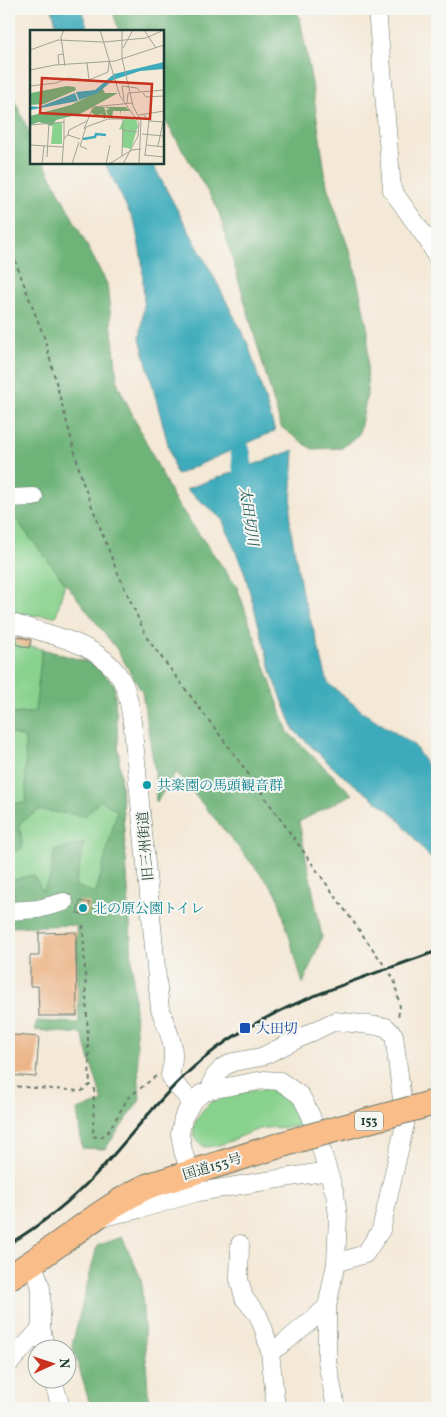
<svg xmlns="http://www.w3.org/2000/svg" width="446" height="1417" font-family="Vollkorn,'Noto Serif JP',serif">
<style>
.green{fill:#89d28e;stroke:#548861}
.forest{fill:#6eb479;stroke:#467856}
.water{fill:#3dabbb;stroke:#2e7478}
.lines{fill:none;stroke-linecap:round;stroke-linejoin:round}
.river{stroke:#3dabbb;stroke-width:20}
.building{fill:#ecb588}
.minor-casing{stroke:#6a796d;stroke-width:19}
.highway-casing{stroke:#6a796d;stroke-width:27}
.path{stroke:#6a796d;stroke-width:2;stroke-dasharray:4 4;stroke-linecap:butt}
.minor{stroke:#fff;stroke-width:18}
.highway{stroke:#f8bd89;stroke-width:25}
.rail{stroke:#1f3d34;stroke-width:3}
.highway-bridge-casing{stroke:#6a796d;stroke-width:27;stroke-linecap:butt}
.highway-bridge{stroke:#f8bd89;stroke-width:25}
.culture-dot{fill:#0f9aa8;stroke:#f6f6f2;stroke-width:2}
.transit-dot{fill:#1a4fb4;stroke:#f6f6f2;stroke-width:2}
.labels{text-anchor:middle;stroke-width:4;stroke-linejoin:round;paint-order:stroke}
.shield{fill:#f6f6f2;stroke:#60746d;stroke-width:1}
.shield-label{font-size:12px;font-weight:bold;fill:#1f3d34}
.culture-label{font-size:14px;fill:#0d838f;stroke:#f6f6f2;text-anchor:start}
.street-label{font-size:14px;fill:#1f3d34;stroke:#f6f6f2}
.transit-label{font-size:14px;fill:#164399;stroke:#f6f6f2;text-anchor:start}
.water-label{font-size:15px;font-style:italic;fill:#285e5c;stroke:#f6f6f2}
.inset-river{fill:none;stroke:#3dabbb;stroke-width:2.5}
.inset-road{fill:none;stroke:#9fa495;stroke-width:1}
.view{fill:#c8321e;fill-opacity:0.15;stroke:#c8321e;stroke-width:2.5}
.inset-edge{fill:none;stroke:#1f3d34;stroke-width:2.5}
</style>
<rect width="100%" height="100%" fill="#f6f6f2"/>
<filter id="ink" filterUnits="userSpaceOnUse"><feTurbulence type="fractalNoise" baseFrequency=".02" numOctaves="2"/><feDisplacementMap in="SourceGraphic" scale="10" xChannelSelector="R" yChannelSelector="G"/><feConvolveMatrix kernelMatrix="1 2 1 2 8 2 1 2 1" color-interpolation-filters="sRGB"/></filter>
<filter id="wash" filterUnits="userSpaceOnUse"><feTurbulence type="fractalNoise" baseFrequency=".0096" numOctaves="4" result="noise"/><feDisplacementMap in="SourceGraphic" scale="20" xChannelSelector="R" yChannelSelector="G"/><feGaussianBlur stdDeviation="1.12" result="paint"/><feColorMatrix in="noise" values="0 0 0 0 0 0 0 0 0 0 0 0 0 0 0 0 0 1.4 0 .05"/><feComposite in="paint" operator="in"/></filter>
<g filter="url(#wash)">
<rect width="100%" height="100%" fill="#f4e8d6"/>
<path class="green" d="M9,499L70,564L56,616L25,615L9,610Z
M9,640L91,663L114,684L128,890L9,924Z
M268,1088C287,1094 294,1100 302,1118L299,1126C286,1129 272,1126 260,1129C240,1135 225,1147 204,1147C202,1145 198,1142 196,1139C187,1125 206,1103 218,1098C234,1093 252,1091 268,1088Z"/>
<path class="forest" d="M112,9H295L300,18L312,84L327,186L354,264L368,331L367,395L359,434L342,448L312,449L281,427L218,209L163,117L162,31H119Z
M9,89L31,136V162L44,163L107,284L118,385L174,499L237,587L288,732L352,794L299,822L322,937L303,984L277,894L176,772L156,803L155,772L142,692L116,648L11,513L9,506Z
M42,649L91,663L114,684L128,890L140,1100L105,1149L82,1148L77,1110L103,1102L82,1034L35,1030L37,1021L79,1023L76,925L9,927V892L15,895L9,881L33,875L43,891L50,878L54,851L84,843L75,886L96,893L117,811L101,800L85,816L39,810L19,823L23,848L9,853V803H26L25,738L10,733L9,714L35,712Z
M122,1237L141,1278L149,1408H91L72,1345L97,1246Z"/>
<path class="water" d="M52,9H81L89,31H58Z
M105,163H152L215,279L248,344L275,431L176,475L140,338L144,305L142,261L135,224Z
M294,450L290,525L302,593L316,638L328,683L363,712L414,745L437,781V866L394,814L339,773L294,730L272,674L244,571L222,519L186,489Z"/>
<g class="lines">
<path class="river" d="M230,421L241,454L246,495"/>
</g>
<g id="blocks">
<path class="building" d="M17,636L31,640L29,648L15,644Z
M80,901L90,903L87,915L77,913Z
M76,932L77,1016H39L38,986H30V956H39V933Z
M13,1035L39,1037L36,1077L9,1075V1050H12Z"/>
</g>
</g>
<g filter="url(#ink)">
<use href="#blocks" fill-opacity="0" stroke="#6a796d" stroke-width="1"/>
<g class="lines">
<defs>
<path id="minor" d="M377,9L392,190L429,242L437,258
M9,498L34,497
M9,622C48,635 105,642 124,685C130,699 131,715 133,730L160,1009C169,1034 178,1048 170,1075L175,1084L192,1102
M9,911L38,909L64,902
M210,1090L214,1077L223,1067L233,1062L261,1057L335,1021L386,1027L394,1035L405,1124L381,1230L365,1254L336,1263
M190,1172L183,1151L180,1134L183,1118L192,1102L201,1094L210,1090L264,1080L280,1081L301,1096L311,1116L335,1194L338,1216L336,1263L327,1307V1361L336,1408
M103,1217L140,1209L198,1192L328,1171
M240,1244L239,1279L244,1298L258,1315L264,1330L270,1352
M33,1263L41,1288V1328L46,1350
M9,1364L41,1328
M53,1380L61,1408
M276,1408L270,1352L284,1343L327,1307"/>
<path id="highway" d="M9,1277C57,1249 98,1210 148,1186L300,1139"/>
</defs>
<use href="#minor" class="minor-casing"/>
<use href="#highway" class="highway-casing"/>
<path class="path" d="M9,245L44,337L83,483L114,564L147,638L237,758L394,979L400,1007L398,1017
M83,925L90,1085
M9,1086L82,1091L90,1085L94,1089L93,1136L100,1138L108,1132L128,1098L156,1076"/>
<use href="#minor" class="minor"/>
<use href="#highway" class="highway"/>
<path class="rail" d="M9,1244C41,1225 71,1201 97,1173C132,1136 162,1093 202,1060C266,1005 359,980 437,951"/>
<defs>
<path id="highway-bridge" d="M300,1139L437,1102"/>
</defs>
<use href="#highway-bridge" class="highway-bridge-casing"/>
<use href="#highway-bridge" class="highway-bridge"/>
</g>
</g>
<g class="culture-dot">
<circle cx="147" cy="785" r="5"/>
<circle cx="83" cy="908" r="5"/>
</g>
<rect class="transit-dot" x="239" y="1022" width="12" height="12" rx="2.5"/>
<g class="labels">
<rect class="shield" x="355" y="1111.5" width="28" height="19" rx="4"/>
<g class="shield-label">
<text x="369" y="1125">153</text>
</g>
<g class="culture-label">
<text x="157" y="790">共楽園の馬頭観音群</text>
<text x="93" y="913">北の原公園トイレ</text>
</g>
<g class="street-label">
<text transform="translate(145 846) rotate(-95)" y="5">旧三州街道</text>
<text transform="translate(212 1166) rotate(-17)" y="5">国道153号</text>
</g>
<g class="transit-label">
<text x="256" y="1033">大田切</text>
</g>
<g class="water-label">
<text transform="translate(249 516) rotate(82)" y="5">太田切川</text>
</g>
</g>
<g transform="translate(30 30)">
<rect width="134" height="134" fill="#f4e8d6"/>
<path d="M95,87L106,90L108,96L101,119L92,117L93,100L89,99ZM23,93H32V114H21Z" fill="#89d28e"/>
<path d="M37,56L45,57L46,60L14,74L0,75L1,63ZM73,59L75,63H88L50,84L26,90L22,96L9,92L0,95V86L41,75ZM64,77H96L100,81H91L90,84V81H83L82,88H79L76,80L80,79L74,77L77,86L74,89L72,84L66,86L61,82Z" fill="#6eb479"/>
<path d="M134,32V39L110,41L83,50L68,63L49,70L46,62L65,60L84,44ZM45,63L48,71L0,80V76L9,77Z" fill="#3dabbb"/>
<path class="inset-river" d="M53,109L65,107L66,104L76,105"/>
<path class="inset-road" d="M34,0L31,7L35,36M70,0L90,66L109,93L108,106L93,134M92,0V28L103,76L111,91L109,134M114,0L126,18M74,12L116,8L134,0M93,18L103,0M0,20L28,10L73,12M57,33L59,50M29,35L28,25L33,24M0,40L25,35L85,31L134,15M0,56L26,53L38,48L59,50L78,42L79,32M113,63L116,67L134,66M94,70L92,56L107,58L110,62M97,73L98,63L134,60M109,85L134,81M114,85L119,91L134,92M0,95L34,92M54,99L63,77L102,73M92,100L107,102M112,104L134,106M38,105L39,100L57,91M34,109V89M0,115L33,117M116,115L134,117M128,116L133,92M57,119L50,116L56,97L78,89H93L92,126M114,125L134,127M115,125L119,91M17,127L19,92M12,134L14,116M32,134L34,108L38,105L50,109M42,134L49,112M76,134L80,115M79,134L102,120L111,119"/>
<path class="view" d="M12,48L122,54L120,89L10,83Z"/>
<rect width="134" height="134" class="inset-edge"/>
</g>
<rect width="446" height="1417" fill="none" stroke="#f6f6f2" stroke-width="30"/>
<g transform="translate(52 1364) rotate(87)"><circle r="24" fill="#f6f6f2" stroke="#a0aca6"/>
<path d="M0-4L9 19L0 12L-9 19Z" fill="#c8321e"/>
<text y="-8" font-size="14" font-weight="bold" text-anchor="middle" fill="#1f3d34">N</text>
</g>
</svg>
